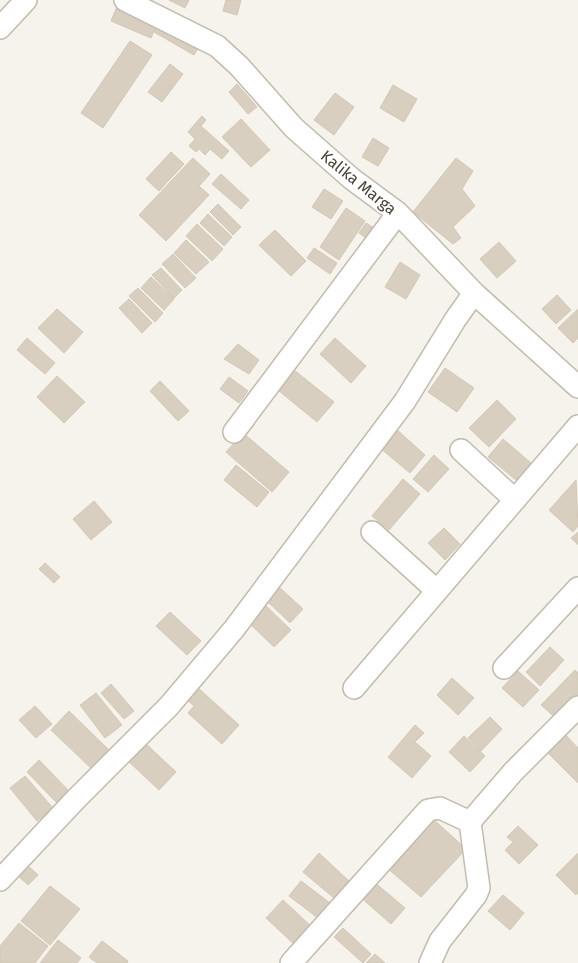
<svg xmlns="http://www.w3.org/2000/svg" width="578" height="963" font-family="'Fira Sans',sans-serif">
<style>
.building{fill:#d8cfc1;stroke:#d3c7b4}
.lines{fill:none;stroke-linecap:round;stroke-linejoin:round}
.street-casing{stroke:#c2bbae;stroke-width:24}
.street{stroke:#fff;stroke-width:21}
.labels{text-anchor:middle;stroke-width:4;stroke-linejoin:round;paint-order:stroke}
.street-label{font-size:16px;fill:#4b4439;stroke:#fff}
</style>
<rect width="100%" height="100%" fill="#f6f3ec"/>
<path class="building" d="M169,0H189L185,8Z
M226,0H241L237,15L223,11Z
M118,4L158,21L151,38L111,21Z
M160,22L200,45L194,55L154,32Z
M130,41L152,55L103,128L81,113Z
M170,64L183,74L162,102L148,92Z
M237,84L257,107L248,114L229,92Z
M393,85L417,99L404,122L380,108Z
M335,93L354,107L334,135L314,120Z
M202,116L206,120L201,126L229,151L222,159L210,149L205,155L199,149L196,152L189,146L195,139L188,132Z
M241,119L270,150L251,167L222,137Z
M373,138L389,148L378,166L362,157Z
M171,152L184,164L159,191L146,179Z
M193,158L210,174L199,186L209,195L166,241L139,215Z
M456,158L473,171L462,189L475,206L453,227L461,238L453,244L413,212Z
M221,174L249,200L241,209L212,184Z
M324,189L343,201L331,219L312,207Z
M218,204L241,227L233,235L210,212Z
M346,208L365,221L339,260L320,247Z
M208,214L232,237L224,246L200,223Z
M366,223L377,230L370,241L359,233Z
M197,224L223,249L212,261L186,236Z
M275,230L306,261L291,276L259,245Z
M186,240L209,262L196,274L174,253Z
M499,242L516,261L497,278L480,259Z
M314,248L337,263L330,274L307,258Z
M173,254L196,278L185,288L162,264Z
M400,262L420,275L406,299L385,287Z
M161,268L182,290L174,298L152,275Z
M151,277L174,299L164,310L141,288Z
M138,288L163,313L155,322L129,296Z
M557,295L571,310L556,324L542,309Z
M129,299L152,323L142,333L119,308Z
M57,309L83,332L64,353L38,328Z
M578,309V338L573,343L558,328Z
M27,338L55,363L45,374L17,350Z
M335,338L366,366L351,383L320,354Z
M238,344L259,360L249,374L224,359Z
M445,368L474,388L457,412L428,392Z
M294,370L334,402L317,422L278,390Z
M57,376L85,402L64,423L37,397Z
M229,377L248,391L239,403L220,389Z
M160,381L189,411L178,421L150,391Z
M497,400L516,419L489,447L469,428Z
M396,429L425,455L410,473L380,448Z
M243,433L289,472L272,492L226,452Z
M503,439L531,463L516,480L488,457Z
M434,455L449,469L428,492L413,479Z
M236,465L269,492L257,507L224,480Z
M403,479L420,494L389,530L372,516Z
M576,480L578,526L573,532L549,510Z
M94,501L112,522L91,540L73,519Z
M444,528L460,544L445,560L428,543Z
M578,532V545L571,538Z
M45,563L60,577L54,583L39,569Z
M280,588L303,609L290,623L267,601Z
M261,601L291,630L274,647L244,618Z
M170,612L201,641L187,655L156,626Z
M550,647L564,660L540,686L526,672Z
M575,670L578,673V701L559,721L541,705Z
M518,671L539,690L523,707L502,688Z
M452,678L474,698L458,715L437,695Z
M111,684L134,711L124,719L101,693Z
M197,687L239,725L222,744L188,713L194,706L186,699Z
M96,693L122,725L105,738L80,705Z
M35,706L52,724L36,738L19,720Z
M69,711L114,755L96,773L51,730Z
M490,717L502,729L481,751L468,738Z
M415,725L424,733L415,742L431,756L412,778L388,757Z
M563,732L578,748V783L545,750Z
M464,736L485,756L470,772L449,752Z
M143,741L176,772L159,790L126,759Z
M39,760L69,791L57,803L27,772Z
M25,776L53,808L37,821L10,788Z
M432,818L466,849L421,897L386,867Z
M518,826L538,845L519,864L505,850L513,842L507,837Z
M319,853L350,882L334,898L303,872Z
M578,853V893L576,895L556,875Z
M25,863L38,875L28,885L15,873Z
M301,881L330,903L318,918L289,896Z
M373,881L405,908L391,924L359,896Z
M50,886L80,909L50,945L21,921Z
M503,895L524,913L510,930L488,911Z
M283,900L313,928L296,946L266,918Z
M19,923L48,946L35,963H0V946Z
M343,928L371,954L363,963L334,937Z
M58,940L81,958L77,963H40Z
M102,941L128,961L127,963H97L89,957Z
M375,954L385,963H366Z"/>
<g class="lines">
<defs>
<path id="street" d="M125,0L217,46L239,66L294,128L352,179L398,213L474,293L578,387
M0,28L26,0
M234,432L398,213
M461,450L515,500
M372,532L437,591
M504,668L578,588
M354,688L578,426
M0,880L76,799L169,706L234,629L405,401L455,320L474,293
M291,963L428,810L440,808L470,822
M430,963L440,941L476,895L479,888L470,822L513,772L578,707"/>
</defs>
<use href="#street" class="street-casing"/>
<use href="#street" class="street"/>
</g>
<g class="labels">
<g class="street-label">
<text transform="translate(359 182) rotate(39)" y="6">Kalika Marga</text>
</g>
</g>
</svg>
